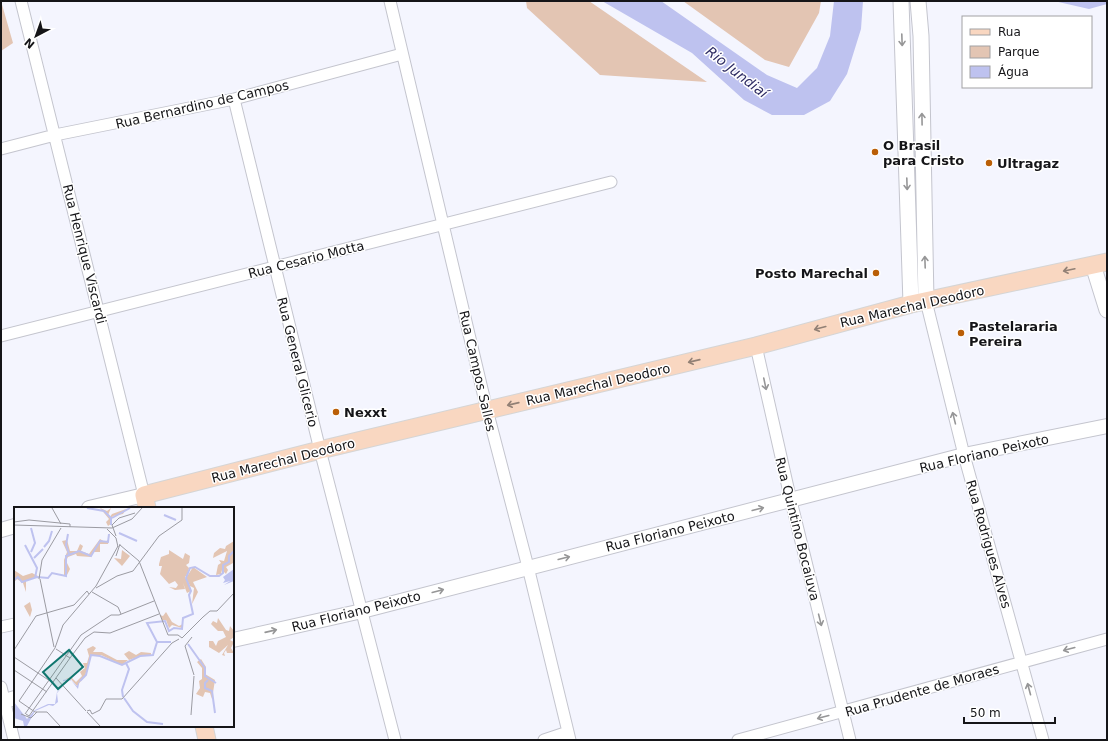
<svg xmlns="http://www.w3.org/2000/svg" width="1108" height="741" font-family="'DejaVu Sans',sans-serif">
<style>
.green{fill:#e3c5b3}
.water{fill:#bec2ef}
.lines{fill:none;stroke-linecap:round;stroke-linejoin:round}
.minor-casing{stroke:#c4c5ce;stroke-width:13}
.tertiary-casing{stroke:#c4c5ce;stroke-width:16}
.secondary-casing{stroke:#c4c5ce;stroke-width:17}
.primary-casing{stroke:#d5d5d5;stroke-width:19}
.minor{stroke:#fff;stroke-width:11}
.tertiary{stroke:#fff;stroke-width:14}
.secondary{stroke:#fff;stroke-width:15}
.primary{stroke:#f9d7c1;stroke-width:17}
.oneway{stroke:#969697}
.oneway2{stroke:#928075}
.poi-dot{fill:#ba5e06;stroke:#fff;stroke-width:1.5}
.labels{text-anchor:middle;stroke-width:3;stroke-linejoin:round;paint-order:stroke}
.street-label{font-size:13px;fill:#151518;stroke:#fff}
.poi-label{font-size:13px;font-weight:bold;fill:#151518;stroke:#fff;text-anchor:start}
.water-label{font-size:14px;font-style:italic;fill:#2f2d64;stroke:#fff}
.inset-river{fill:none;stroke:#bec2ef;stroke-width:2}
.inset-road{fill:none;stroke:#9b9ba2;stroke-width:1}
.view{fill:#0f766e;fill-opacity:0.15;stroke:#0f766e;stroke-width:2}
.inset-edge{fill:none;stroke:#151518;stroke-width:2}
</style>
<rect width="100%" height="100%" fill="#f4f5fe"/>
<path class="green" d="M1,1L13,43L1,51Z
M526,1H589L707,82L600,75L527,8Z
M683,1H821L819,13L789,67L765,60Z"/>
<path class="water" d="M602,1H661L767,75L797,88L817,68L830,36L834,1H863L861,29L847,74L830,101L804,115H772L744,100L692,53Z
M1054,1H1107V4L1089,9Z"/>
<g class="lines">
<defs>
<path id="minor" d="M21,1L144,495
M390,1L487,410L528,567L570,740
M234,99L320,450L395,740
M1,149L55,135L234,99L402,54
M926,301L964,455L1043,740
M1,336L611,182
M756,346L791,501L850,740
M1,627L15,624
M1,687L14,740
M544,740L568,732
M738,740L1107,639"/>
<path id="tertiary" d="M89,508L144,495
M1,530L15,526
M233,640L362,611L964,455L1107,426
M1,702L15,698"/>
<path id="secondary" d="M901,1L911,304
M918,1L921,36L926,301
M1093,265L1107,310"/>
<path id="primary" d="M147,508L144,495L320,450L756,346L911,304L1107,262
M204,726L207,740"/>
</defs>
<use href="#minor" class="minor-casing"/>
<use href="#tertiary" class="tertiary-casing"/>
<use href="#secondary" class="secondary-casing"/>
<use href="#primary" class="primary-casing"/>
<use href="#minor" class="minor"/>
<use href="#tertiary" class="tertiary"/>
<use href="#secondary" class="secondary"/>
<use href="#primary" class="primary"/>
</g>
<defs><path id="oneway-shaft" d="M-6 0H5M1.5-3L5.5 0L1.5 3" fill="none" stroke-width="1.6" stroke-linecap="round" stroke-linejoin="round"/></defs>
<g class="oneway">
<use href="#oneway-shaft" transform="translate(902 40) rotate(88)"/>
<use href="#oneway-shaft" transform="translate(922 119) rotate(-91)"/>
<use href="#oneway-shaft" transform="translate(907 184) rotate(88)"/>
<use href="#oneway-shaft" transform="translate(925 262) rotate(-92)"/>
<use href="#oneway-shaft" transform="translate(765 384) rotate(78)"/>
<use href="#oneway-shaft" transform="translate(954 418) rotate(-104)"/>
<use href="#oneway-shaft" transform="translate(758 509) rotate(-14)"/>
<use href="#oneway-shaft" transform="translate(564 558) rotate(-14)"/>
<use href="#oneway-shaft" transform="translate(438 591) rotate(-15)"/>
<use href="#oneway-shaft" transform="translate(820 620) rotate(76)"/>
<use href="#oneway-shaft" transform="translate(271 631) rotate(-13)"/>
<use href="#oneway-shaft" transform="translate(1069 649) rotate(165)"/>
<use href="#oneway-shaft" transform="translate(1029 689) rotate(-105)"/>
<use href="#oneway-shaft" transform="translate(823 717) rotate(165)"/>
</g>
<g class="oneway2">
<use href="#oneway-shaft" transform="translate(1069 270) rotate(168)"/>
<use href="#oneway-shaft" transform="translate(820 328) rotate(165)"/>
<use href="#oneway-shaft" transform="translate(694 361) rotate(167)"/>
<use href="#oneway-shaft" transform="translate(513 404) rotate(167)"/>
</g>
<g class="poi-dot">
<circle cx="875" cy="152" r="4"/>
<circle cx="989" cy="163" r="4"/>
<circle cx="876" cy="273" r="4"/>
<circle cx="961" cy="333" r="4"/>
<circle cx="336" cy="412" r="4"/>
</g>
<g class="labels">
<g class="street-label">
<text transform="translate(202 104) rotate(-13)" y="5">Rua Bernardino de Campos</text>
<text transform="translate(85 254) rotate(76)" y="5">Rua Henrique Viscardi</text>
<text transform="translate(306 259) rotate(-14)" y="5">Rua Cesario Motta</text>
<text transform="translate(912 306) rotate(-13)" y="5">Rua Marechal Deodoro</text>
<text transform="translate(298 362) rotate(76)" y="5">Rua General Glicerio</text>
<text transform="translate(478 371) rotate(77)" y="5">Rua Campos Salles</text>
<text transform="translate(598 384) rotate(-13)" y="5">Rua Marechal Deodoro</text>
<text transform="translate(984 453) rotate(-13)" y="5">Rua Floriano Peixoto</text>
<text transform="translate(283 460) rotate(-14)" y="5">Rua Marechal Deodoro</text>
<text transform="translate(798 529) rotate(76)" y="5">Rua Quintino Bocaiuva</text>
<text transform="translate(670 531) rotate(-14)" y="5">Rua Floriano Peixoto</text>
<text transform="translate(989 544) rotate(74)" y="5">Rua Rodrigues Alves</text>
<text transform="translate(356 611) rotate(-14)" y="5">Rua Floriano Peixoto</text>
<text transform="translate(922 690) rotate(-16)" y="5">Rua Prudente de Moraes</text>
</g>
<g class="poi-label">
<text x="883" y="150">O Brasil<tspan x="883" dy="15">para Cristo</tspan></text>
<text x="997" y="168">Ultragaz</text>
<text x="868" y="278" text-anchor="end">Posto Marechal</text>
<text x="969" y="331">Pastelararia<tspan x="969" dy="15">Pereira</tspan></text>
<text x="344" y="417">Nexxt</text>
</g>
<g class="water-label">
<text transform="translate(737 72) rotate(38)" y="5">Rio Jundiaí</text>
</g>
</g>
<g transform="translate(14 507)">
<rect width="220" height="220" fill="#f4f5fe"/>
<path d="M86,1L93,4L97,1L94,8L96,10L98,7L112,2L109,7L99,9L96,14L98,16L94,19L92,15L95,12ZM96,25L94,37H86V45H79L77,50L63,49L62,47L54,50L52,54L56,62L53,68L50,69V53L53,45L48,34L53,33L56,44H63L66,37L69,39L67,44L75,47L86,32L91,35L94,33ZM220,34L219,56L212,60L214,63L212,67L208,63L207,67L202,68L204,58L207,56L205,53L210,54L213,44L199,51L200,46L206,41L211,42L212,39ZM108,43L116,49L108,59L100,51L107,52ZM155,43L169,52L171,46L176,49L175,56L172,58L175,61L174,66L171,70L177,84L173,86L169,76L171,82L161,83L155,80L162,81L164,78L161,74L155,77L146,67L148,59H145V57L147,50L155,47ZM179,60L193,70L179,75L184,85L178,97L180,81L176,79L172,71ZM0,63L9,69L18,66L24,69L12,74V85L9,76L3,72L0,75ZM16,95L18,103L16,110L10,99ZM152,105L158,115L165,119L169,117L168,121L158,118L155,121L152,113H148L146,108L149,109ZM204,111L212,123L215,124L216,119L220,124V130L216,133L220,135L217,141L220,146H213L212,143L210,146L211,149L208,148L214,138L205,146L195,140V134H199L202,139L204,134L212,130L209,124H204L197,117L199,114L203,116ZM79,139L82,141L79,145H88L103,153H114L108,158L87,148H77L71,169L63,179L57,172H52L57,170L62,175L68,169L66,165L71,161L69,156H73L75,149L73,142ZM115,144L122,148L127,145L137,146V148L126,149L115,153L110,147ZM187,152L192,160L191,167L201,173L198,192L196,186L191,185L189,190L182,187L186,181L185,174L188,172V161L183,155Z" fill="#e3c5b3"/>
<path d="M220,62V74L210,78L216,74L209,76L211,73L209,70ZM56,172L63,179L66,172L64,182L57,173L49,174L50,178L43,186L44,195L39,199L35,198L21,204L13,219H10L9,214L0,211V195L13,212L21,203L34,197H41L43,185L50,178L49,173Z" fill="#bec2ef"/>
<path class="inset-river" d="M73,1L90,4L97,11V18M150,8L162,13M98,11L116,1M17,21L21,36L17,45M105,26L123,34M54,27L52,38L55,47M11,38L23,61L21,71M30,40L35,34L38,24M20,51L29,42M0,73L4,70L8,75L23,70L34,71L38,66L52,69V49L65,44L77,49L86,34L94,35L95,27M143,135H157M174,137L191,161V169L202,176M194,173L191,176V181L198,184L201,206M66,174L72,168L77,148L86,149L108,158L126,149L139,148L143,135L133,116L151,114L155,124L160,121L168,122L169,111L179,107L175,88L177,84L172,71L176,61L181,60L196,69H205L209,66V58L215,55V49L220,44M109,190L108,183L115,162L112,156M110,191L119,204L133,215L149,217"/>
<path class="inset-road" d="M38,1L47,17M105,11L121,6M0,15L15,13L56,17V20M0,18L98,21L118,12L128,1M93,22L102,31L104,40M102,29L98,18L105,11M106,38L125,54L154,128H164L168,131L189,110L196,104H203L220,86M102,49L106,37M25,72L28,53L47,21M26,72L40,140M82,81L103,69L119,64L145,29L168,13V1M78,85L104,100L107,107M178,130L171,139L180,168M0,143L22,109L60,98L73,84L75,87M0,150L39,176M56,151L71,131L80,125L96,126L145,107M0,163L33,185M42,171L72,204M5,194L41,141L49,118L82,79L104,39M5,194L21,205H33L46,219M73,204L76,203L78,207L86,203L92,192H108L158,136L165,132M73,205L86,219M7,207L17,211L23,205M11,207L67,128L97,108H105L140,94M12,207L15,209L56,151L42,142M177,208L180,169"/>
<path class="view" d="M55,143L69,160L44,182L29,165Z"/>
<rect width="220" height="220" class="inset-edge"/>
</g>
<rect width="1108" height="741" fill="none" stroke="#151518" stroke-width="4"/>
<rect x="962" y="16" width="130" height="72" fill="#ffffff" stroke="#a1a1a3"/>
<rect x="970" y="29" width="20" height="6" fill="#f9d7c1" stroke="#a1a1a3"/>
<text x="998" y="36" font-size="12" fill="#151518">Rua</text>
<rect x="970" y="46" width="20" height="12" fill="#e3c5b3" stroke="#a1a1a3"/>
<text x="998" y="56" font-size="12" fill="#151518">Parque</text>
<rect x="970" y="66" width="20" height="12" fill="#bec2ef" stroke="#a1a1a3"/>
<text x="998" y="76" font-size="12" fill="#151518">Água</text>
<g transform="translate(36 36) rotate(221)" stroke="#ffffff" stroke-width="3" paint-order="stroke">
<path d="M0-3L7 15L0 10L-7 15Z" fill="#151518"/>
<text y="-6" font-size="11" font-weight="bold" text-anchor="middle" fill="#151518">N</text>
</g>
<path d="M964 717v6h91v-6" fill="none" stroke="#151518" stroke-width="2"/>
<text x="970" y="717" font-size="12" fill="#151518" stroke="#ffffff" stroke-width="3" paint-order="stroke">50 m</text>
</svg>
